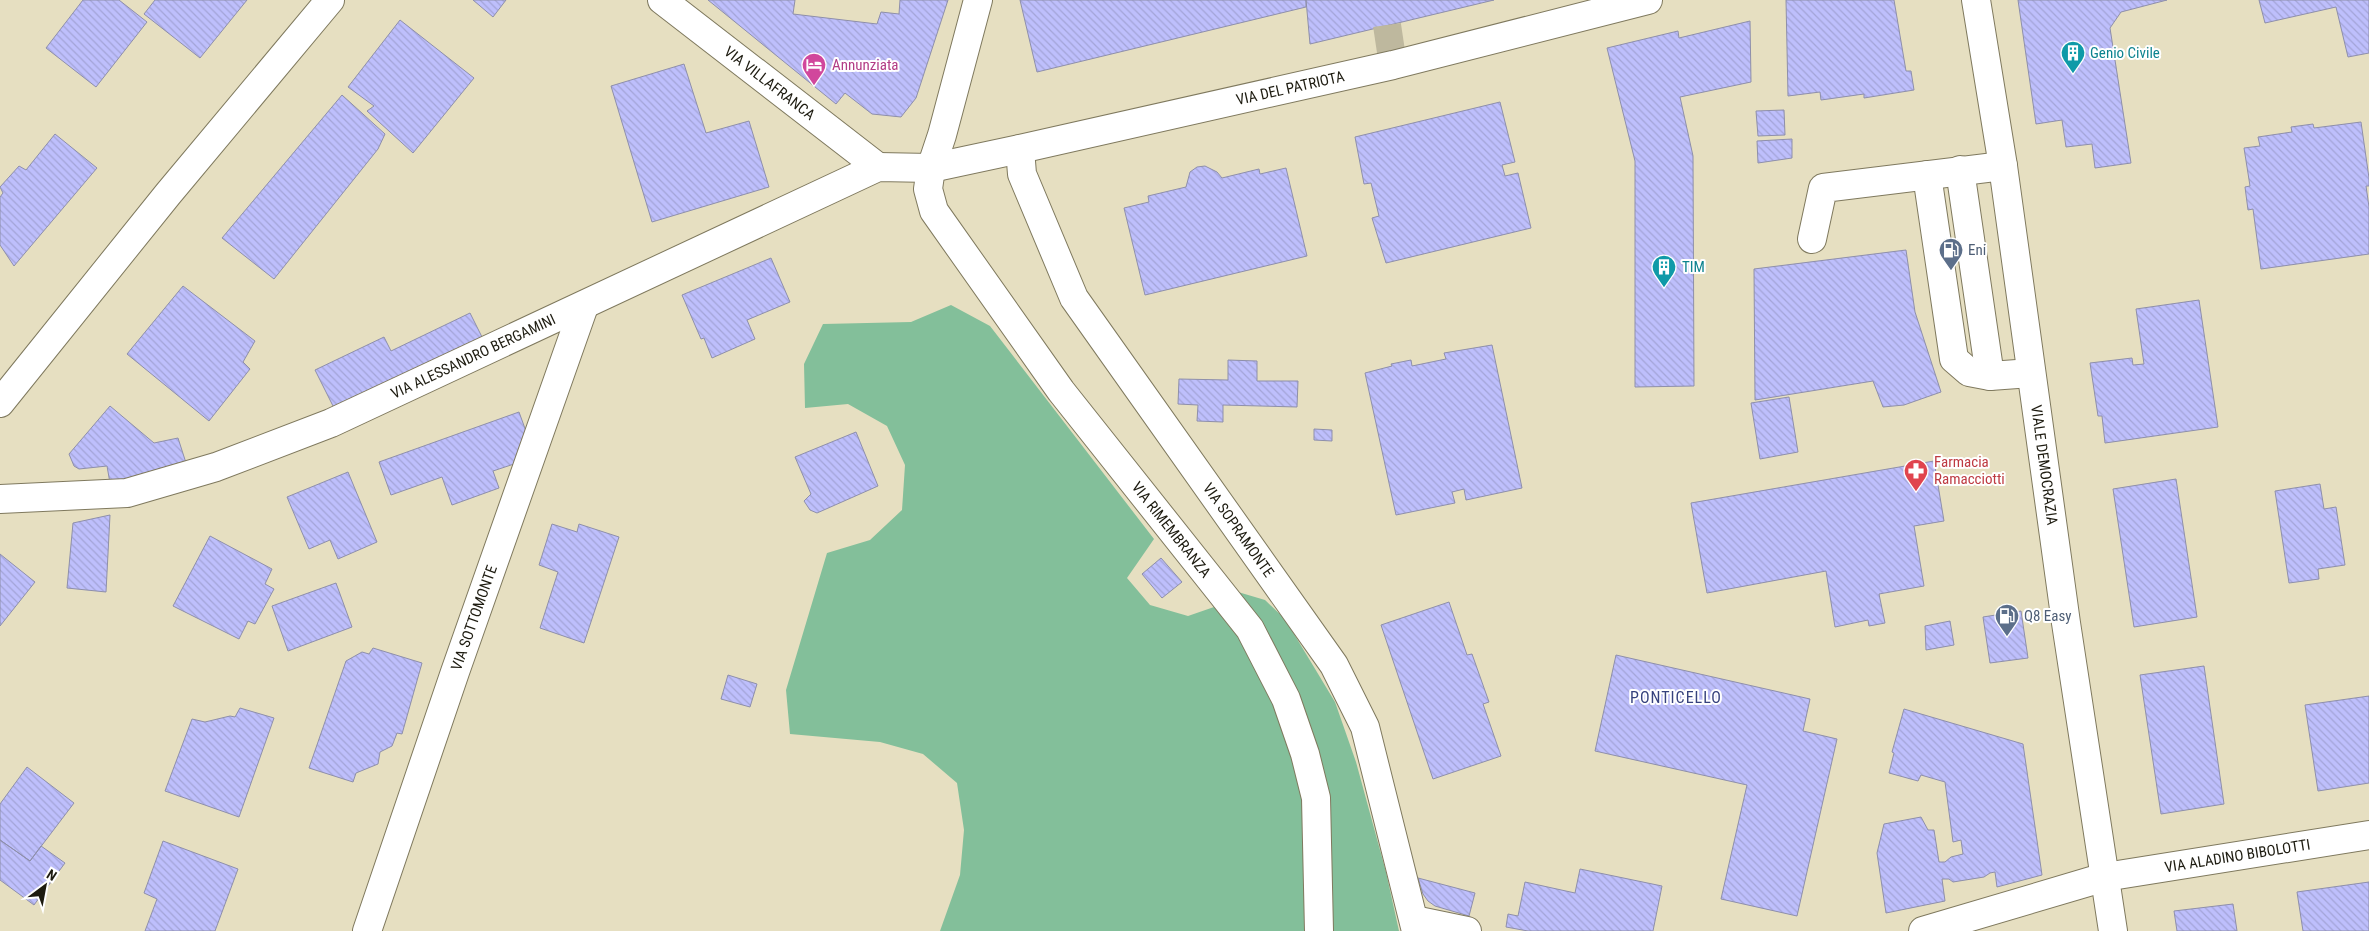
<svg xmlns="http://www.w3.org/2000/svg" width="2369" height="931" font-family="'Roboto Condensed',sans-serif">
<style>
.grass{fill:#83bf9a}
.building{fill:url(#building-back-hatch);stroke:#8e8faa}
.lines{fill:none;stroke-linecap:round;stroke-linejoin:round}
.minor-tunnel{stroke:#beb89e;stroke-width:28;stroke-dasharray:28 14;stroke-linecap:butt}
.minor-casing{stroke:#7f795e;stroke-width:30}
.major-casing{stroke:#7f795e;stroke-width:30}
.minor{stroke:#fff;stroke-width:28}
.major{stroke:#fff;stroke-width:28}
.labels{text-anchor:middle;stroke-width:4;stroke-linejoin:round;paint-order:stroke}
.culture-label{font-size:15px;fill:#0d838f;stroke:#fff;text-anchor:start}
.hotel-label{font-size:15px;fill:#b23c85;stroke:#fff;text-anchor:start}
.street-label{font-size:15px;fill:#1d1b10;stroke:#fff}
.service-label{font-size:15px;fill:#4e5e75;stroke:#fff;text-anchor:start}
.health-label{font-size:15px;fill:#be3a42;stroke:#fff;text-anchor:start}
.neighbourhood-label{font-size:16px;letter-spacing:1px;fill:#36427d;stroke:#fff}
</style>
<defs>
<pattern id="building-back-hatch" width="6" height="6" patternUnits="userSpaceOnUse" patternTransform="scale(1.25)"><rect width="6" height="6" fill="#bebffc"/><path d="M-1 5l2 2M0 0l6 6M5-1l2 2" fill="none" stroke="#a3a4d7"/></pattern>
</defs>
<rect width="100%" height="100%" fill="#e6dfc1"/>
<path class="grass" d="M951,305L990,326L1154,539L1127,578L1150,605L1188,616L1214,607L1238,592L1265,600L1285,619L1335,702L1356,762L1386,872L1399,931H940L960,875L964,830L957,783L923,754L880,742L790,734L786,690L827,553L870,540L902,510L905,465L887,426L848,404L805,408L804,364L823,324L911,322Z"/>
<path class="building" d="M83,0H119L147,22L96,87L46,48Z
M155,0H247L200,58L144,14Z
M473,0H506L493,17Z
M708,0H795L793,14L877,24L881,12L899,14L900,0H948L916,98L901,117L872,114L845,93L836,104Z
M1020,0H1306V7L1037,72Z
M1306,0H1494L1310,44Z
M1786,0H1894L1906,71H1911L1914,90L1864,98V94L1821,100L1820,92L1788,96Z
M2018,0H2167L2121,12L2110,28L2131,163L2095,168L2092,144L2066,147L2062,120L2036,124Z
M2259,0H2369V53L2348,57L2336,7L2265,23Z
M400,20L474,78L413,153L367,111L374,106L348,87Z
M1750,21L1751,82L1680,97L1693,156L1694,386L1635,387V161L1607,48L1678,31L1679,38Z
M684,64L706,133L749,121L769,187L652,222L611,86Z
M342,95L385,134L378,149L274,279L222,238Z
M1500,102L1515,162L1502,165L1505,176L1518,173L1531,228L1386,263L1372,218L1379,216L1371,183L1364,184L1355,137Z
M1784,110L1785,135L1758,136L1756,111Z
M2361,122L2369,178V186H2366L2369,207V254L2261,269L2253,209L2248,210L2245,187L2250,186L2244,148L2260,146L2258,137L2292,132L2291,127L2313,124L2314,128Z
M55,134L97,168L14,266L0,245V197L3,193L0,187L19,166L26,170Z
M1792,139V158L1758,163L1757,141Z
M1205,166L1217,172L1222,178L1259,169L1260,174L1286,168L1307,256L1145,295L1124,208L1149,202L1148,196L1186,187L1190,172L1197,167Z
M1906,250L1915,312L1941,392L1904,405L1883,407L1873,381L1755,400L1754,269Z
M771,258L790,302L747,320L755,339L712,358L704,338L701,339L682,295Z
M183,286L255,341L243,362L250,369L209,421L127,354Z
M2199,300L2218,427L2105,443L2102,416H2098L2090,363L2132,358L2133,365L2144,364L2136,309Z
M470,313L482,337L334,408L315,370L384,337L391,351Z
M1492,345L1522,488L1466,500L1464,489L1452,492L1455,503L1396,515L1365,373L1392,366L1391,364L1411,360L1412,366L1446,359L1444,353Z
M1228,360L1257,361V381H1298L1297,407L1223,405V422L1197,421L1198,405L1178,404L1179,379L1228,380Z
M1789,397L1798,452L1760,459L1751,403Z
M110,406L154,443L178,438L187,466L110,483L107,466L79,469L74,466L69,454Z
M519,412L527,434L514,464L493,471L499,488L452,505L442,477L391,495L379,462Z
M1314,429L1332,430V441L1314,440Z
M856,432L878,486L817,513L810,510L804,501L811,494L795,457Z
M1934,461L1944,521L1914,526L1924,586L1879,594L1885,623L1869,626L1868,620L1835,627L1826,571L1707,593L1691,503Z
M348,472L377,542L338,559L330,540L309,549L287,497Z
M2176,479L2197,617L2134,627L2113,489Z
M2320,484L2324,509L2336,507L2345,565L2318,569L2319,579L2289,583L2275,491Z
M110,515L106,592L67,588L73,523Z
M552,524L577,532L579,524L619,537L584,643L540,628L558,572L539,565Z
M210,536L272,569L265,584L274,589L255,624L248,621L239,639L173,606Z
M0,554L35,582L0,626Z
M1161,558L1182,582L1162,598L1142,574Z
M336,583L352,627L288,651L272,606Z
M1449,602L1467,655L1472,654L1489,702L1483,704L1501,756L1433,779L1381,625Z
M2021,611L2028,658L1990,663L1983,617Z
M1950,621L1954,645L1926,650L1925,626Z
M373,648L422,663L402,734L397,733L392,746L380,752L378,764L356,773L353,782L309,768L346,661L362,652L369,654Z
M1616,655L1810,699L1803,731L1837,739L1797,916L1721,899L1747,785L1595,751Z
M2204,666L2224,804L2161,814L2140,675Z
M728,675L757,684L750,707L721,699Z
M2369,696V783L2318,791L2305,705Z
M240,708L274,718L239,817L165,791L192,719L205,722L230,716L235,717Z
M1904,709L2023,744L2042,875L1997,887L1995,872L1990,873L1984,877L1953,882L1949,879H1942L1945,901L1886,913L1877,853L1884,824L1921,817L1928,830H1934L1939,862H1945L1951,857L1963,854L1961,840L1953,842L1945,782L1921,775L1918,781L1889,773L1894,753L1892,752Z
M27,767L74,803L30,861L0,840V804Z
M0,840L30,861L41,846L65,863L34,905L0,880Z
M163,841L238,869L215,931H145L157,899L144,893Z
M1580,869L1662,886L1653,931H1528L1506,927L1508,914L1518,916L1525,882L1575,893Z
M1418,878L1475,893L1469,916L1435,906L1428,901L1423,894Z
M2369,882V931H2303L2297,892Z
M2233,904L2237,931H2177L2174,911Z"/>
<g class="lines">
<path class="minor-tunnel" d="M1387,25L1393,65"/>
<defs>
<g id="minor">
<path id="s1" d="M662,0L878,167"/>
<path id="s2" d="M978,0L942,135L931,168L928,189L934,211L1061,391L1250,629L1286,699L1305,754L1316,798L1319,931"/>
<path id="s3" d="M1020,149L1022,174L1074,298L1334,665L1365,727L1416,931"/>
<path d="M1960,170L1990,376"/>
<path d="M1927,175L1954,359L1969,372L1990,376L2031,373"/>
<path d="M1812,239L1823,188L2003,166"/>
<path id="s4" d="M0,499L127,493L216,467L331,423L878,167L931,168L1020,149L1393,65L1648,0"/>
<path d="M1414,920L1467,931"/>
<path id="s5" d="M367,931L455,672L584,306"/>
<path id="s6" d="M1923,931L2105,877L2369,835"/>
</g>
<g id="major">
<path id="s7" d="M1976,0L2003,166L2066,623L2113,931"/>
<path d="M0,403L168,194L330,0"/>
</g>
</defs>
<use href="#minor" class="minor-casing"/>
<use href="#major" class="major-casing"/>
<use href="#minor" class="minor"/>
<use href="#major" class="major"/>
</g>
<defs>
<symbol id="building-pin" viewBox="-11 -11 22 30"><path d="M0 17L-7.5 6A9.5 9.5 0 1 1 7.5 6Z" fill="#0f9aa8" stroke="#fff"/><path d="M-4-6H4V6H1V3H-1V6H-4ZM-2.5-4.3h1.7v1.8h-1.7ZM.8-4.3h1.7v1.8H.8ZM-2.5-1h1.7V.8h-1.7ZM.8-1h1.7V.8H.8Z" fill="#fff"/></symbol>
<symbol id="hotel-pin" viewBox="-11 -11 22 30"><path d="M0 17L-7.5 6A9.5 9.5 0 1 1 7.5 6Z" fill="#d1479c" stroke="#fff"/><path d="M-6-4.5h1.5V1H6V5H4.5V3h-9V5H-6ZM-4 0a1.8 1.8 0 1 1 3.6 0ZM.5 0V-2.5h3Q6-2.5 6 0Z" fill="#fff"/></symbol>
<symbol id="fuel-pin" viewBox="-11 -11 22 30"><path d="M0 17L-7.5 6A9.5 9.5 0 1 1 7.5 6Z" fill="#5c6f8a" stroke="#fff"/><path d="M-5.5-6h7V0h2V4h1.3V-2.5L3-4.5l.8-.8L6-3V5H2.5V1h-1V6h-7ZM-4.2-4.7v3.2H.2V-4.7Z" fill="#fff"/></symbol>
<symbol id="pharmacy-pin" viewBox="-11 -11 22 30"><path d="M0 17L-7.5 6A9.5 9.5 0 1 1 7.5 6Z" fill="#e0444e" stroke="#fff"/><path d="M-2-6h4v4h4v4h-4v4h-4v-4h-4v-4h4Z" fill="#fff"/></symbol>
</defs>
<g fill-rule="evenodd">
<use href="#building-pin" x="2059" y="39" width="28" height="38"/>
<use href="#hotel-pin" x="800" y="51" width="28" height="38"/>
<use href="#fuel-pin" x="1937" y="236" width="28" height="38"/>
<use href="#building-pin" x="1650" y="253" width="28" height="38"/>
<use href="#pharmacy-pin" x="1902" y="457" width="28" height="38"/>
<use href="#fuel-pin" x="1993" y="602" width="28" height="38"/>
</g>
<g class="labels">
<g class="culture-label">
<text x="2090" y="58">Genio Civile</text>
<text x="1682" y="272">TIM</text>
</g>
<g class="hotel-label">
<text x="832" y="70">Annunziata</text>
</g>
<g class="street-label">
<text dy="5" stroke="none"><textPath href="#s1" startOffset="136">VIA VILLAFRANCA</textPath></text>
<text dy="5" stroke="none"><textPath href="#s4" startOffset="1368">VIA DEL PATRIOTA</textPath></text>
<text dy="5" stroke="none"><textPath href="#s4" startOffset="500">VIA ALESSANDRO BERGAMINI</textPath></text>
<text dy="5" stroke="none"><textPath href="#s7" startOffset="470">VIALE DEMOCRAZIA</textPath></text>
<text dy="5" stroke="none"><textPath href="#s2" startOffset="616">VIA RIMEMBRANZA</textPath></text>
<text dy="5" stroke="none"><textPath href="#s3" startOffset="444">VIA SOPRAMONTE</textPath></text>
<text dy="5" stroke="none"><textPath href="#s5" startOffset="331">VIA SOTTOMONTE</textPath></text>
<text dy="5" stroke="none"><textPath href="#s6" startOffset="324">VIA ALADINO BIBOLOTTI</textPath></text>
</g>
<g class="service-label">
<text x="1968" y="255">Eni</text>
<text x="2024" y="621">Q8 Easy</text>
</g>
<g class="health-label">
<text x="1934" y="467">Farmacia<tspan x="1934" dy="17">Ramacciotti</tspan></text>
</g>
<g class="neighbourhood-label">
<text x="1676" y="703">PONTICELLO</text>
</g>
</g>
<g transform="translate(45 886) rotate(32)" stroke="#ffffff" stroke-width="4" paint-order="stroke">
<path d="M0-4L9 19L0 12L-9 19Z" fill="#1d1b10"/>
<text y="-8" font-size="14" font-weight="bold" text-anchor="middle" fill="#1d1b10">N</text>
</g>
</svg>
